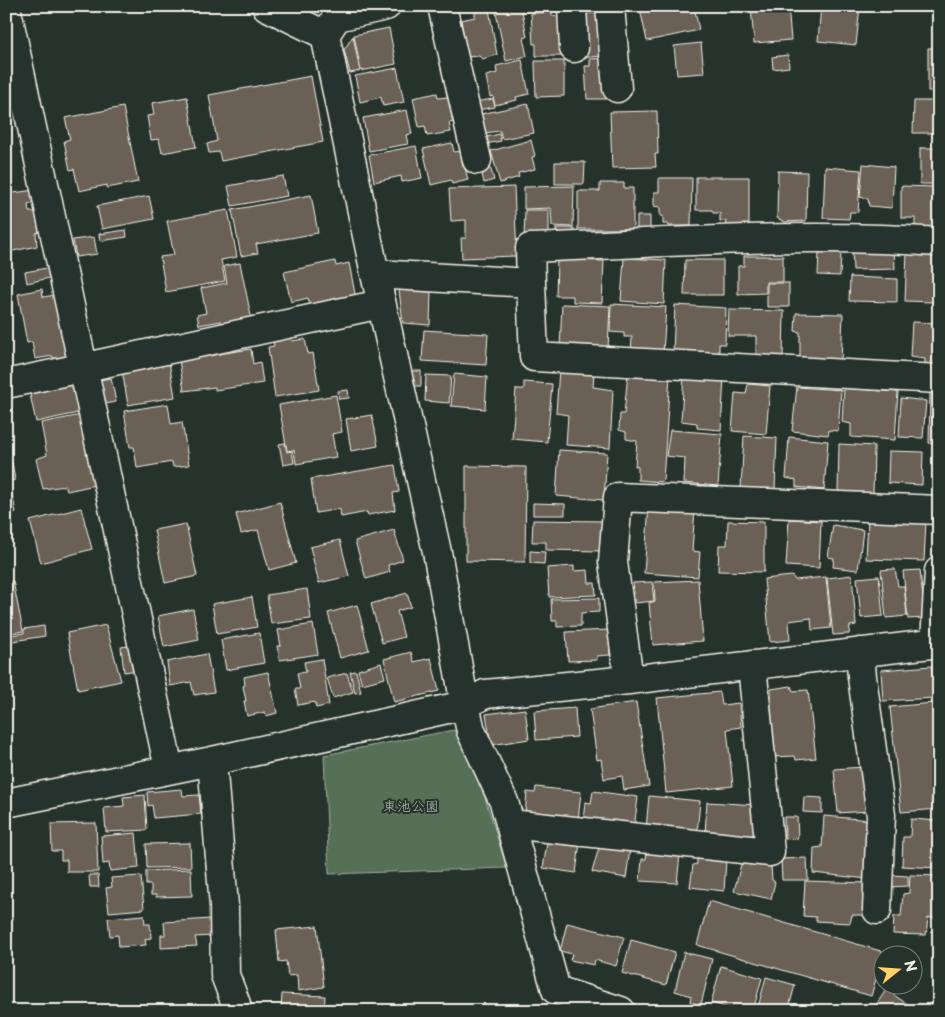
<svg xmlns="http://www.w3.org/2000/svg" width="945" height="1017" font-family="'Playpen Sans','Klee One',sans-serif">
<style>
.green{fill:#557056;stroke:#a4b09f}
.building{fill:#6a6054;stroke:#f4f1e8}
.lines{fill:none;stroke-linecap:round;stroke-linejoin:round}
.minor-casing{stroke:#f4f1e8;stroke-width:31}
.minor{stroke:#26332d;stroke-width:28}
.labels{text-anchor:middle;stroke-width:4;stroke-linejoin:round;paint-order:stroke}
.park-label{font-size:14px;fill:#b4bdae;stroke:#26332d}
</style>
<rect width="100%" height="100%" fill="#26332d"/>
<filter id="ink" filterUnits="userSpaceOnUse"><feTurbulence type="fractalNoise" baseFrequency=".02" numOctaves="2"/><feDisplacementMap in="SourceGraphic" scale="10" xChannelSelector="R" yChannelSelector="G"/><feConvolveMatrix kernelMatrix="1 2 1 2 8 2 1 2 1" color-interpolation-filters="sRGB"/></filter>
<g filter="url(#ink)">
<path class="green" d="M454,730L478,776L507,868L329,874L324,755Z"/>
<path class="building" d="M501,6H521L527,37L523,38L527,56L506,61L495,8Z
M647,6H694L699,30L647,41L640,9Z
M751,6H788L791,40L754,43Z
M821,6H860L856,45L818,41Z
M489,9L497,55L482,59L479,56L467,57L461,20L475,17V11Z
M552,12V16L560,15L562,56H536V44H533L531,13Z
M606,12L608,56L587,57V54H582L580,14Z
M389,28L396,64L361,71L354,35Z
M353,36L360,71L350,73L344,50Z
M701,43L704,73L677,75L674,46Z
M928,48H939V91H928Z
M788,55L789,67L773,69L772,57Z
M609,58L611,99H587L585,66H590V59Z
M522,60L529,94L516,97L517,100L495,105L493,96L490,97L486,76L497,73L496,66Z
M535,61H564V96L536,97Z
M397,68L404,102L383,106L381,97L360,102L355,76Z
M311,76L323,142L221,161L219,152L209,153L207,144L217,141L209,95Z
M437,93L438,98L448,97L453,122L449,123L451,132L427,136L425,126L419,127L413,98Z
M187,97L196,147L162,153L159,139L151,140L147,116L154,115L152,103Z
M493,99L495,107L477,110L475,102Z
M914,101H939V133H913Z
M528,104L534,133L502,139L500,131L484,133L481,114Z
M123,107L138,182L107,188V185L79,191L74,169L70,170L64,141L70,139L65,118Z
M407,110L412,134L406,135L408,144L369,151L363,118Z
M657,111L658,154H655L656,167L612,168L610,112Z
M499,134L501,141L485,144L483,138Z
M531,140L535,156L532,157L535,169L518,173L519,177L500,183L491,151Z
M452,143L454,152L461,151L468,180L452,184L451,180L431,185L423,149Z
M416,146L422,178L402,182L401,176L374,182L369,155Z
M920,148H939V184H920Z
M555,162H585L584,184H555Z
M489,163L494,180L484,183L480,165Z
M863,164L894,167L892,208L869,206L868,199L860,197Z
M825,167L861,170L858,212H850L849,219L823,218Z
M778,171L807,172L806,221L785,222L777,218Z
M283,176L287,196L232,206L228,186Z
M696,177H749V226H725L726,221H720V213H713L712,210H696Z
M659,178H692L691,226H669L668,224H663V216H660V207L654,206V192H659Z
M600,183H624V188H633V229H578V191H600Z
M574,186L573,227L552,226L551,208L524,209V187Z
M901,186L936,187V231L915,230V218H901Z
M514,187L517,256L462,258L461,238H466V220L451,221L449,189Z
M35,190L37,202L28,205L29,212H36L39,232L36,233L37,246L8,252L6,246V194Z
M311,195L318,233L256,244L258,253L241,256L232,210Z
M149,196L154,219L102,229L97,206Z
M228,210L237,257L221,260L225,281L166,292L160,257L174,255L167,221Z
M525,210H549V239H524Z
M637,216H650V234H637Z
M556,228H574V237H556Z
M126,230L127,237L100,241L99,234Z
M94,237L97,254L76,257L73,240Z
M894,248L895,269L853,270L852,249Z
M907,251H939V296H934L933,302L905,301Z
M819,252H841L840,276L818,275Z
M744,256H783V282H766V293L738,294V266H744Z
M624,258L666,260L664,304L621,301Z
M557,260L604,261L602,303L573,302V296H556Z
M685,260H723V295H684Z
M335,261L336,266L349,263L357,304L311,313L308,298L291,302L284,272Z
M240,263L253,326L223,332L221,321L199,325L197,315L206,313L201,288L227,283L224,266Z
M52,267L54,277L27,283L25,272Z
M850,277L897,279V302L849,301Z
M767,283H789V307H767Z
M42,289L43,297L62,294L73,359L54,363L53,356L35,359L32,342L27,343L18,294Z
M399,290L431,292L430,325L403,323Z
M562,304L610,306L608,349L560,348Z
M611,304L666,307L663,354L631,352L632,337H624V333L610,332Z
M675,305L726,308L725,344H719V356L673,353Z
M729,310L784,311L783,358L756,357V336H728Z
M796,313L843,314L841,363H800V332L795,331Z
M912,322L939,323V375H925V359L910,357Z
M424,330L488,334L486,365L422,361Z
M291,335L292,341L305,339L308,354L313,353L319,390L275,397L268,347L274,346L273,338Z
M251,349L253,364L260,362L263,383L215,390V387L184,391L179,360Z
M169,362L175,397L128,405L122,370Z
M559,369L594,371L593,387L613,390L610,448L566,445L568,415L556,413Z
M402,371H421V386H402Z
M628,373L670,376L663,481L661,482L638,480V467L635,466L637,441L626,439V432L619,430L620,414H624Z
M454,374L487,377L485,409L451,406Z
M684,374L724,377L721,430L697,428V423L681,421Z
M426,375L451,376L449,403L425,401Z
M111,378L116,402L104,404L99,380Z
M80,379L87,411L36,422L29,390Z
M524,382L552,384L547,442L512,439L516,389H524Z
M748,384L770,386L766,434L732,431L735,393L746,394Z
M797,387L841,390L838,431L829,430L828,435L792,431Z
M844,388L898,392L895,440L851,437V424L842,422Z
M348,390L349,398L339,399L338,391Z
M930,391H939V444L929,443Z
M336,395L342,432L332,434L336,457L296,464L294,450L287,451L279,405Z
M901,398L926,401L923,438L899,437Z
M168,404L171,424L182,422L189,465L173,467L172,462L137,468L134,447H130L124,411Z
M86,414L101,476L95,485L67,491L65,486L43,489L36,459L47,455L41,423Z
M372,415L378,446L351,451L346,419Z
M670,430L722,434L718,486L684,483L685,458L666,456Z
M744,436L777,438L775,489L741,488Z
M789,437L828,441L824,490L796,487V480L786,478Z
M285,443L287,452L292,451L294,463L283,465L279,444Z
M839,444L874,446L873,496L838,495Z
M559,450L607,453L604,500L556,496Z
M889,451L923,452L922,485L888,483Z
M12,462L15,480L9,481L16,512L6,514V463Z
M395,465L399,492L393,493L395,510L368,515L367,512L341,517L340,509L316,513L311,479Z
M466,466L526,467L525,562L466,561Z
M280,502L296,563L269,570L258,530L241,534L236,514Z
M533,503L565,504V515H533Z
M649,505L695,508L692,551L700,552L698,577L644,573Z
M81,508L92,549L41,563L30,521Z
M789,519L821,521L819,568L786,566Z
M868,519L926,521L924,561L866,559Z
M533,520L603,521V551L546,550V542H532Z
M728,521L764,522V572L718,571L719,545H727Z
M186,524L197,576L165,583L154,530Z
M833,525L863,530L858,570L833,567L834,558L828,557Z
M394,530L403,560L388,565L390,572L366,579L355,541Z
M340,540L349,576L319,583L310,547Z
M530,551L545,552L544,564L530,563Z
M574,566V571L588,570L589,583H595L596,595L549,597L547,568Z
M895,569L898,586H904L907,616L886,618L881,570Z
M920,570L925,618L908,619L903,571Z
M852,575L856,625L850,626L849,634L833,635L827,578Z
M792,576L795,580L826,577L831,628L812,630L811,618L789,621L790,640L770,642L764,579Z
M879,576L883,616L861,618L857,578Z
M698,580L703,641L653,645L649,603L655,601L654,582Z
M13,581L23,631L6,634V582Z
M652,582L654,601L635,603L633,583Z
M307,589L311,619L271,624L267,595Z
M407,593L411,607L397,611L404,637L382,643L371,604Z
M252,597L257,627L217,634L212,604Z
M599,598V612L581,613V626L557,627V621H552L551,599Z
M357,605L369,650L340,658L328,613Z
M193,609L199,640L164,647L158,616Z
M313,624L318,654L280,660L277,646H281L278,630Z
M106,625L121,681L78,690L67,633Z
M44,626L45,636L6,642V636L24,633V629Z
M609,630L610,655L597,656V660L568,661L566,632Z
M259,633L264,663L226,670L221,640Z
M141,644L145,669L124,672L121,647Z
M411,652L414,662L431,658L439,691L394,702L384,659Z
M207,654L214,692L194,695L191,682L170,686L167,662Z
M322,659L329,705L316,708L315,702L298,705L295,689H300L297,673L306,672L304,662Z
M381,663L385,678L362,684L358,670Z
M932,666L934,698L883,701L881,670Z
M356,671L361,692L355,693L350,672Z
M268,672L277,713L266,716L265,712L247,716L244,701H246L243,686L245,685L244,677Z
M347,673L353,692L333,698L327,678Z
M791,686L793,691L808,690L816,758L796,760L795,756L773,757L767,706L771,705V689Z
M720,692L722,705L739,703L741,727L727,729L733,786L666,793L657,698Z
M636,702L649,786L624,790L622,776L604,779L601,759L597,760L590,709Z
M933,703L939,760V809L901,812L890,707Z
M575,708L577,737L536,740L534,711Z
M525,709L529,739L491,745L486,714Z
M864,767L868,811L838,813L834,769Z
M536,787L581,792L578,821L525,815L527,792L535,793Z
M182,789L183,796L199,795L201,814L154,818L152,805L148,806L147,792Z
M593,791L638,797L634,828L583,821L585,802L591,803Z
M145,795L147,830L106,832L104,808L124,806L123,797Z
M649,796L700,801L697,834L646,829Z
M804,797L822,798V813L803,812Z
M707,802L757,805L755,838L705,834Z
M824,816L871,820L868,879L813,873L814,848L822,847Z
M784,817H797L798,838L785,839Z
M911,819L939,821V868L902,866L903,837H910Z
M96,823L98,872H67V860H61V851H52L51,824Z
M136,833L139,868L110,871L109,863L103,864L101,836Z
M548,837L580,842L576,873L543,868Z
M190,843L191,867L147,868L146,844Z
M600,844L630,849L626,878L592,872Z
M647,851L680,854L677,883L640,881L642,859H646Z
M697,856L726,860L724,891L690,887L693,865L697,864Z
M807,858L808,880H782L781,859Z
M742,861L771,866L772,880L775,882L771,899L734,891Z
M191,869L192,896L156,897V895H151V885H146V871Z
M89,875H98L99,887H90Z
M889,875L908,876V886L889,887Z
M910,875L939,876V901H937L936,918H928L926,935L893,934L894,916H901L903,894L909,893Z
M141,876L144,909L109,912L106,888L112,887L111,878Z
M805,881L868,883L866,915H852L850,923L816,921V917L803,916Z
M709,901L884,952L871,996L697,945Z
M144,915L145,924H150L151,938L145,939L146,945L119,947L118,935L110,936L108,918Z
M211,919L212,936L195,937L197,946L161,948V935H165L164,922Z
M567,923L624,937L616,966L595,960L594,965L570,960L572,954L560,951Z
M317,926L324,987L298,991L297,975L288,976L286,961L279,962L276,930Z
M631,940L675,952L666,985L622,973Z
M684,952L712,959L701,1005L690,1002L691,996L675,991Z
M721,966L762,978L753,1011H739L711,1003Z
M766,977L795,985L788,1011H757Z
M886,990L912,1007L910,1011H872Z
M282,994L325,996L324,1011L281,1009Z
M559,1005L575,1011H557Z"/>
<g class="lines">
<defs>
<path id="minor" d="M6,6C61,260 116,514 169,769
M266,6L325,35
M386,6L337,17L325,35L375,274L437,552L465,705L471,731L504,802L556,990L621,1011
M442,6L477,160
M572,6L574,48
M610,6L617,88
M375,274L531,283L534,357L939,379
M531,283L530,248C665,243 803,232 939,242
M6,384L381,304
M935,643L939,571
M860,652L862,677L881,815L877,910
M629,680L613,562L618,497L939,510
M212,761L224,906L225,975L236,1004L235,1011
M6,803L212,761L465,705L485,694L629,680L939,643
M510,824L770,852L752,665"/>
</defs>
<use href="#minor" class="minor-casing"/>
<use href="#minor" class="minor"/>
</g>
</g>
<g class="labels">
<g class="park-label">
<text x="411" y="811">東池公園</text>
</g>
</g>
<rect width="945" height="1017" fill="none" stroke="#26332d" stroke-width="25"/>
<rect x="12" y="12" width="920" height="992" fill="none" stroke="#f4f1e8" stroke-width="2" filter="url(#ink)"/>
<g transform="translate(898 970) rotate(73)"><circle r="24" fill="#26332d" stroke="#787f78"/>
<path d="M0-4L9 19L0 12L-9 19Z" fill="#ffd166"/>
<text y="-8" font-size="14" font-weight="bold" text-anchor="middle" fill="#f4f1e8">N</text>
</g>
</svg>
